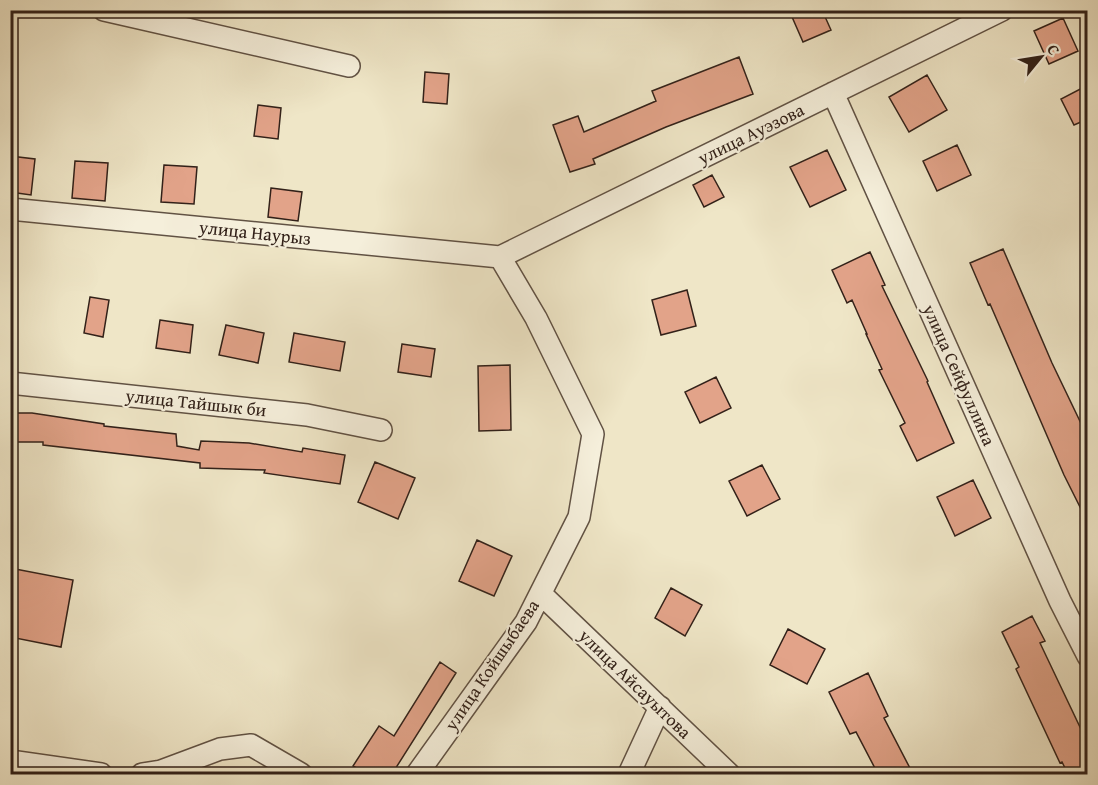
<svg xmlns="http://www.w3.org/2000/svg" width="1098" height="785" font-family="'Gentium Book Plus',serif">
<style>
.building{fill:#e2a389;stroke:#322119;stroke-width:1.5}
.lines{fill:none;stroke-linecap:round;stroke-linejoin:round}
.street-casing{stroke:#615244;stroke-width:24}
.street{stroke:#f5efdb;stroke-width:21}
.labels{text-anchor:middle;stroke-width:4.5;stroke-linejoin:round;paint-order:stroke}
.street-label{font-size:18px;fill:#322119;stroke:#f5efdb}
</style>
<rect width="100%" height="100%" fill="#efe6c7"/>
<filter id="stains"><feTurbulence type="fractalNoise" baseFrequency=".00333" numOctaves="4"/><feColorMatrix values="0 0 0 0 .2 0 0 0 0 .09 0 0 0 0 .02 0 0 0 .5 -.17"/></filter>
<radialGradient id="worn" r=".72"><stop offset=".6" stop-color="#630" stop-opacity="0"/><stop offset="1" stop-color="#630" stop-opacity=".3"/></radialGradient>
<path class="building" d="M789,10H822L831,30L803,42Z
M1063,18L1078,51L1049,64L1034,31Z
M739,57L753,94L666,127L593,159L595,164L570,172L553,125L578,116L584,132L656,101L652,91Z
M425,72L449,74L447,104L423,102Z
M927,75L947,110L909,132L889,97Z
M1088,85V119L1074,125L1061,99Z
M258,105L281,108L278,139L254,136Z
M957,145L971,175L937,191L923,161Z
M827,150L846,190L810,207L790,167Z
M10,156L35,159L31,195L10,192Z
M75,161L108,163L105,201L72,198Z
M164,165L197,167L194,204L161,202Z
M712,175L724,197L704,207L693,185Z
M271,188L302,192L298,221L268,217Z
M1003,249L1052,363L1088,438V523L1064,475L990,304L988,305L970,263Z
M870,252L885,285L882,286L928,381L927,382L954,443L917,461L900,426L905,423L879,370L882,369L866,334H867L852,300L847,303L832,270Z
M687,290L696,326L661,335L652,300Z
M90,297L109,300L103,337L84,333Z
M160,320L193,325L190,353L156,348Z
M226,325L264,333L258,363L219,355Z
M294,333L345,342L340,371L289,362Z
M402,344L435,349L431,377L398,372Z
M510,365L511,430L479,431L478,366Z
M716,377L731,408L700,423L685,392Z
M10,413H32L104,424V426L176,434L177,446L199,450L201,441L249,443L302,452L303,448L345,455L340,484L264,473L265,470L200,468V463L43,445V442H10Z
M375,462L415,478L398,519L358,502Z
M762,465L780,499L747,516L729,481Z
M973,480L991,518L955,536L937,497Z
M477,540L512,556L494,596L459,581Z
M10,568L73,580L61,647L10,637Z
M671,588L702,605L685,636L655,618Z
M1032,616L1045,641L1040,643L1088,744V774H1068L1062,762L1060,763L1016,669L1019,667L1002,632Z
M788,629L825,649L807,684L770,665Z
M440,662L456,673L392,774H367L353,766L379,726L394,736Z
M868,673L888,716L884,718L913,774H878L856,732L850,734L829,692Z"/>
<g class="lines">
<defs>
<path id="street" d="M104,10L349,66
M833,93L1060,601L1088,656
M10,209L500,257
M500,257L1002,10
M10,383L307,415L381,430
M541,594L729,774
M10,761L101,774
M142,774L161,771L220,749L251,745L301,774
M417,774L526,622L579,517L593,434L536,318L500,257
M629,774L660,707"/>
</defs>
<use href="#street" class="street-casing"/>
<use href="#street" class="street"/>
</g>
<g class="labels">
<g class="street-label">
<text transform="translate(751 134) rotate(-26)" y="6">улица Ауэзова</text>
<text transform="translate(255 233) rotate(6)" y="6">улица Наурыз</text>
<text transform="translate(959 375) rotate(66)" y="6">улица Сейфуллина</text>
<text transform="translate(196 403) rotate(6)" y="6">улица Тайшык би</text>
<text transform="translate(492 665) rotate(-56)" y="6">улица Койшыбаева</text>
<text transform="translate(635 684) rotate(44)" y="6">улица Айсауытова</text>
</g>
</g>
<rect width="1098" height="785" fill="none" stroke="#efe6c7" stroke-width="36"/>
<rect x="12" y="12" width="1074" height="761" fill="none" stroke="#322119" stroke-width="3"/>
<rect x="18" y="18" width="1062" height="749" fill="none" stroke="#322119" stroke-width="1.5"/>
<g transform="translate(1041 57) rotate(60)" stroke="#f5efdb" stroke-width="4.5" paint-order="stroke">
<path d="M0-4.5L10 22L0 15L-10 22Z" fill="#322119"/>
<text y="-9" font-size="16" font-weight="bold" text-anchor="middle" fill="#322119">С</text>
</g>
<rect width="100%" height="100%" filter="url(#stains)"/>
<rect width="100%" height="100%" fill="url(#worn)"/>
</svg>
